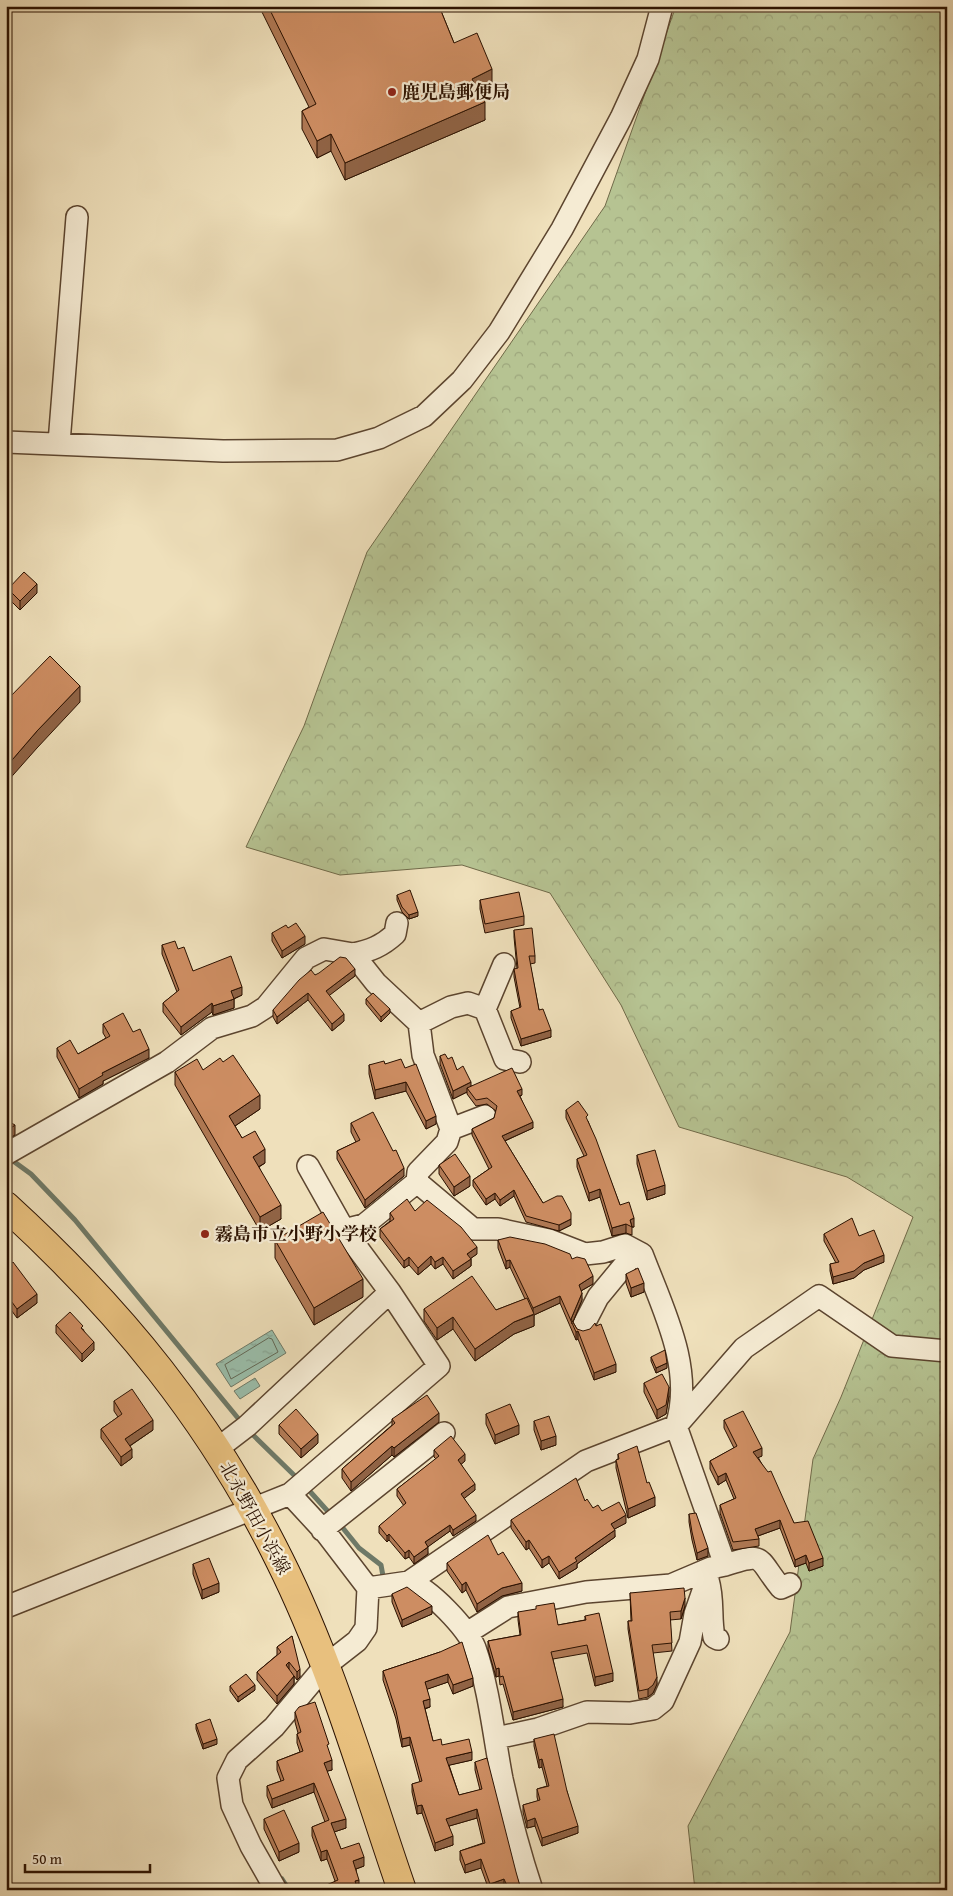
<svg xmlns="http://www.w3.org/2000/svg" width="953" height="1896" font-family="'Gentium Book Plus','Noto Serif JP',serif">
<style>
.forest{fill:url(#forest-crowns);stroke:#706a49}
.water{fill:url(#water-ripples);stroke:#6e7967}
.lines{fill:none;stroke-linecap:round;stroke-linejoin:round}
.shore{stroke:#626856;stroke-width:1}
.stream{stroke:#6e7967;stroke-width:5}
.minor-casing{stroke:#5c452f;stroke-width:24}
.major-casing{stroke:#2b1100;stroke-width:30}
.minor{stroke:#f5ebd3;stroke-width:21}
.major{stroke:#e8c07e;stroke-width:28}
.wall{fill:#b07954;stroke:#2b1100}
.shaded-wall{fill:#906345;stroke:#2b1100}
.building{fill:#cd8d62;stroke:#2b1100}
.poi-dot{fill:#8f2418;stroke:#f5ebd3;stroke-width:2}
.labels{text-anchor:middle;stroke-width:4.5;stroke-linejoin:round;paint-order:stroke}
.poi-label{font-size:18px;font-weight:bold;fill:#2b1100;stroke:#f5ebd3;text-anchor:start}
.street-label{font-size:18px;fill:#2b1100;stroke:#f5ebd3}
</style>
<defs>
<pattern id="forest-crowns" width="20" height="18" patternUnits="userSpaceOnUse" patternTransform="scale(1.25)"><rect width="20" height="18" fill="#b6c392"/><path d="M2 6a3 3 0 1 1 6 0M12 15a3 3 0 1 1 6 0" fill="none" stroke="#9da67c"/></pattern>
<pattern id="water-ripples" width="26" height="14" patternUnits="userSpaceOnUse" patternTransform="scale(1.25)"><rect width="26" height="14" fill="#9abeab"/><path d="M2 4q2-2 4 0t4 0M15 11q2-2 4 0t4 0" fill="none" stroke="#85a291"/></pattern>
</defs>
<rect width="100%" height="100%" fill="#efe0bb"/>
<filter id="stains"><feTurbulence type="fractalNoise" baseFrequency=".004" numOctaves="4"/><feColorMatrix values="0 0 0 0 .2 0 0 0 0 .09 0 0 0 0 .02 0 0 0 .5 -.17"/></filter>
<radialGradient id="worn" r=".72"><stop offset=".6" stop-color="#630" stop-opacity="0"/><stop offset="1" stop-color="#630" stop-opacity=".3"/></radialGradient>
<path class="forest" d="M676,6H947V1890H695L688,1826L790,1632L813,1459L841,1397L913,1217L847,1177L679,1127L621,1005L550,893L462,865L340,875L246,847L304,726L367,552L605,206Z"/>
<path class="water" d="M272,1330L286,1353L231,1387L216,1364Z
M255,1378L260,1386L240,1399L234,1391Z"/>
<g class="lines">
<path class="shore" d="M269,1338L272,1339L278,1352L231,1379L225,1365Z"/>
<path class="stream" d="M9,1158L31,1174L75,1220L242,1423
M249,1431L298,1479
M306,1487L332,1516
M338,1522L359,1548L381,1565L383,1576
M282,1879L289,1890"/>
<defs>
<path id="minor" d="M6,442L223,451L337,450L379,438L424,416L462,380L499,332L562,229L621,118L648,59L662,6
M59,443L77,217
M353,954C370,951 382,946 395,934L397,923
M485,1009L504,964
M419,1023L451,1007L468,1003L485,1009L505,1059L520,1062
M451,1129L485,1116
M6,1154L167,1062L212,1028L252,1016L266,1007L306,958L324,949L353,954L376,983L419,1023L423,1055L451,1129L447,1142L418,1172L417,1182L364,1225L344,1230
M417,1182L473,1229H498L549,1240L585,1254L603,1252L625,1245L642,1254C662,1307 695,1369 676,1426L725,1565L711,1568L671,1585L586,1592L508,1607L467,1633
M583,1326L598,1297L636,1251
M217,1449L247,1426L390,1292
M322,1530L444,1433
M725,1565C766,1552 756,1557 781,1588L790,1584
M708,1580C714,1600 710,1617 714,1637L718,1639
M409,1582C430,1589 467,1628 475,1648C489,1688 494,1737 502,1779C510,1816 520,1854 532,1890
M368,1588L409,1582L586,1461L676,1426L744,1348L819,1296L892,1346L947,1351
M6,1607L290,1494L439,1366L390,1292L344,1230L308,1166
M496,1738L538,1729L587,1712L630,1713L653,1709L663,1701L690,1642L695,1614L711,1568
M276,1890L251,1846L232,1805L228,1778L237,1760L274,1727L325,1666L357,1641L366,1628L368,1588L326,1533L290,1494"/>
<path id="major" d="M6,1206C121,1311 211,1421 280,1561C332,1665 364,1780 402,1890"/>
</defs>
<use href="#minor" class="minor-casing"/>
<use href="#major" class="major-casing"/>
<use href="#minor" class="minor"/>
<use href="#major" class="major"/>
</g>
<path class="wall" d="M259,6H439L454,43L492,87L480,93L485,120L345,180L331,151L317,158L302,129V111L309,107Z
M8,589L37,593L20,610L8,598Z
M397,895L418,916L409,919L402,912L397,900Z
M480,900L524,916V925L485,933L480,909Z
M288,928L305,944L282,958L272,941V933Z
M514,930L535,956V963L530,964L539,1010L551,1037L521,1046L511,1018V1011L520,1008L514,977V969H517L514,937Z
M162,945L178,949L193,971L242,995L234,999V1008L213,1015L212,1012L181,1035L163,1012V1003L177,992L162,954Z
M315,975L355,976L329,995L344,1021L332,1031L308,1000L277,1024L273,1017V1010Z
M366,999L390,1013L381,1022L366,1004Z
M103,1024L133,1032L149,1058L103,1081V1084L79,1098L57,1057V1048L78,1054L106,1038L103,1033Z
M440,1056L448,1059L471,1086L522,1095L520,1096L533,1128L505,1141L543,1203L571,1225L559,1231L526,1222L514,1196L500,1206L495,1199L486,1205L473,1186V1180L489,1169L472,1135V1129L494,1118L496,1111L487,1104L476,1106L467,1094V1092L453,1099L440,1064Z
M385,1064L405,1068L436,1124L426,1129L406,1091L375,1099L369,1074V1065Z
M175,1072L260,1109L235,1126L242,1138L265,1163L259,1167L281,1219L260,1231L175,1085Z
M566,1110L588,1121L620,1205L634,1227H632V1235L626,1233L612,1236L600,1197L589,1201L577,1167V1159L584,1156L566,1118Z
M351,1123L393,1151L404,1176L365,1208L337,1159V1151L356,1142L351,1132Z
M637,1155L665,1194L647,1200L637,1164Z
M439,1165L470,1186L454,1196L439,1174Z
M415,1211L477,1254L471,1258V1266L453,1279L443,1264L435,1269L431,1264L418,1275L409,1265L404,1268L380,1237V1229L390,1221V1213Z
M824,1234L859,1236L884,1262L864,1270L854,1278L833,1284L830,1271V1264L836,1263L824,1241Z
M275,1240L363,1297L314,1325L275,1258Z
M498,1240L572,1259L593,1284L581,1291L582,1300L573,1322L577,1329L616,1372L594,1380L578,1339L576,1340L560,1303L534,1315V1326L514,1334L475,1361L453,1329L437,1340L424,1321V1309L496,1310L525,1299L510,1267L506,1269L498,1248Z
M6,1258L37,1303L17,1318L6,1303Z
M626,1274L644,1292L631,1297L626,1283Z
M56,1325L83,1329L94,1350L82,1362L56,1333Z
M651,1357L667,1368L656,1373L651,1361Z
M644,1383L669,1396L666,1414L657,1419L644,1392Z
M114,1401L153,1430L130,1446L132,1458L121,1466L101,1438V1429L118,1417L114,1411Z
M486,1414L519,1434L495,1444L486,1424Z
M392,1419L439,1422L394,1457L392,1455L351,1491L342,1478V1469L392,1425Z
M724,1420L762,1456L758,1457L794,1523L823,1566L809,1571L806,1563L795,1567L780,1528L758,1536L759,1539V1546L733,1550L720,1513V1505L734,1499L726,1480L718,1485L710,1469V1461L734,1448L724,1428Z
M534,1421L556,1445L541,1450L534,1430Z
M279,1425L318,1443L301,1458L279,1434Z
M434,1450L465,1461L461,1464L475,1490L464,1498L476,1521L453,1536L450,1531L427,1547L428,1554L414,1564L409,1557L405,1559L389,1540L387,1542L379,1533V1526L404,1506L397,1496V1489L436,1459L434,1457Z
M618,1454L647,1483L655,1506L628,1518L616,1468V1460L618,1459Z
M585,1501L593,1508L602,1511L626,1523L614,1529L615,1537L577,1564V1568L559,1579L549,1563L542,1568L529,1548L526,1550L511,1528V1520Z
M689,1514L708,1556L697,1560L692,1540L689,1522Z
M498,1555L522,1591L502,1596L477,1612L466,1590L462,1593L447,1571V1563Z
M193,1564L219,1592L202,1599L193,1574Z
M630,1593L685,1606L681,1619L670,1620L672,1651L653,1653L657,1684L653,1693L648,1697L639,1699L628,1629V1621H631Z
M392,1594L432,1614L402,1627L392,1602Z
M518,1612L558,1625L585,1620V1616L613,1681L595,1686L587,1653L553,1659L563,1707L513,1720L503,1684L500,1685L499,1676L496,1677L488,1649V1641L520,1635L518,1620Z
M292,1636L300,1677L297,1680L294,1676V1684L277,1704L257,1680V1672L277,1655V1647Z
M440,1652L473,1686L453,1694L448,1682L427,1689L430,1707L425,1709L433,1741L472,1760L449,1765L459,1795L480,1790L475,1770V1762L520,1886L523,1890H505L504,1887L497,1890H489L481,1868L465,1873L460,1860V1851L483,1843L477,1818L449,1826L453,1845L435,1851L422,1813L417,1814L412,1792V1784L420,1782L410,1745L402,1747L396,1719L383,1680V1671Z
M230,1686L255,1690L238,1702L230,1691Z
M295,1712L329,1753L332,1770L327,1771L346,1828L334,1832L341,1849L364,1866L356,1869L359,1889H358L335,1881L327,1859L321,1861L312,1836V1827L325,1822L314,1792L272,1808L267,1796V1786L281,1781L277,1770V1761L300,1752L297,1743V1734L298,1733L295,1722Z
M196,1724L217,1744L203,1749L196,1729Z
M534,1739L567,1791L578,1833L542,1846L535,1826L527,1828L523,1812V1805L538,1801L537,1797V1789L547,1786L542,1767L539,1768L534,1746Z
M264,1819L299,1852L279,1861L264,1829Z"/>
<path class="shaded-wall" d="M492,69V87L472,96V79Z
M485,102V120L345,180V163Z
M331,134V151L317,158V141Z
M37,584V593L20,610V601Z
M80,686V702L37,748L6,783V767L37,731Z
M418,912V916L409,919V915Z
M305,936V944L282,958V951Z
M355,969V976L326,998V991Z
M242,987V995L231,1000V991Z
M308,993V1000L277,1024V1017Z
M234,999V1008L213,1015V1006Z
M212,1003V1012L181,1035V1027Z
M390,1009V1013L381,1022V1017Z
M344,1014V1021L332,1031V1024Z
M551,1030V1037L521,1046V1039Z
M149,1049V1058L103,1081V1084L79,1098V1089L102,1073Z
M406,1082V1091L375,1099V1090Z
M471,1082V1090L467,1088V1092L453,1099V1091Z
M522,1089V1095L517,1097V1091Z
M260,1095V1109L229,1130V1116Z
M436,1116V1124L426,1129V1121Z
M533,1122V1128L502,1142V1136Z
M15,1125V1135L6,1140V1131Z
M265,1149V1163L253,1170V1157Z
M404,1168V1176L365,1208V1200Z
M470,1176V1186L454,1196V1187Z
M665,1185V1194L647,1200V1191Z
M600,1189V1197L589,1201V1193Z
M514,1190V1196L500,1206V1200Z
M495,1193V1199L486,1205V1199Z
M281,1205V1219L260,1231V1217Z
M634,1218V1227H632L630,1220Z
M571,1219V1225L559,1231V1225Z
M626,1224V1233L612,1236V1228Z
M477,1247V1254L467,1261V1254Z
M884,1255V1262L864,1270L854,1278L833,1284V1277L864,1263Z
M431,1256V1264L418,1275V1268Z
M409,1257V1265L404,1268V1261Z
M443,1257V1264L435,1269V1262Z
M471,1259V1266L453,1279V1271Z
M510,1260V1267L506,1269V1261Z
M593,1276V1284L579,1292V1285Z
M363,1279V1297L314,1325V1308Z
M644,1283V1292L631,1297V1288Z
M582,1293V1300L572,1324L571,1319Z
M37,1294V1303L17,1318V1309Z
M560,1296V1303L534,1315V1326L514,1334L475,1361V1349L514,1322L533,1315V1308Z
M453,1317V1329L437,1340V1328Z
M578,1331V1339L576,1340V1332Z
M94,1342V1350L82,1362V1354Z
M667,1363V1368L656,1373V1368Z
M616,1364V1372L594,1380V1373Z
M669,1387V1396L666,1414L657,1419V1410Z
M439,1413V1422L394,1457V1448Z
M153,1420V1430L125,1449V1439Z
M519,1425V1434L495,1444V1435Z
M318,1434V1443L301,1458V1449Z
M556,1436V1445L541,1450V1441Z
M392,1446V1455L351,1491V1482Z
M762,1448V1456L753,1460V1452Z
M132,1449V1458L121,1466V1457Z
M465,1454V1461L458,1467V1460Z
M726,1473V1480L718,1485V1477Z
M475,1484V1490L461,1501V1494Z
M655,1497V1506L628,1518V1509Z
M476,1515V1521L453,1536V1530Z
M626,1515V1523L611,1531V1524Z
M780,1520V1528L755,1537V1529Z
M450,1525V1531L425,1549V1542Z
M615,1530V1537L577,1564V1568L559,1579V1572L575,1558Z
M389,1534V1540L387,1542V1536Z
M529,1540V1548L526,1550V1542Z
M428,1547V1554L414,1564V1557Z
M708,1548V1556L697,1560V1553Z
M409,1550V1557L405,1559V1553Z
M806,1555V1563L795,1567V1560Z
M549,1556V1563L542,1568V1560Z
M823,1558V1566L809,1571V1563Z
M466,1582V1590L462,1593V1585Z
M219,1583V1592L202,1599V1590Z
M522,1583V1591L502,1596L477,1612V1604L502,1588Z
M685,1598V1606L681,1619V1611Z
M432,1606V1614L402,1627V1620Z
M289,1662V1670L286,1665Z
M499,1668V1676L496,1677V1669Z
M300,1669V1677L297,1680V1672Z
M613,1673V1681L595,1686V1677Z
M448,1674V1682L425,1690V1682Z
M294,1676V1684L277,1704V1696Z
M657,1677V1684L653,1693L648,1697V1689Z
M473,1678V1686L453,1694V1685Z
M255,1685V1690L238,1702V1697Z
M430,1699V1707L423,1709V1701Z
M563,1699V1707L513,1720V1712Z
M410,1737V1745L402,1747V1739Z
M217,1739V1744L203,1749V1744Z
M472,1752V1760L446,1766V1758Z
M542,1759V1767L539,1768V1760Z
M332,1760V1770L324,1772V1763Z
M314,1783V1792L272,1808V1799Z
M422,1805V1813L417,1814V1806Z
M477,1809V1818L446,1827V1819Z
M535,1818V1826L527,1828V1821Z
M346,1819V1828L331,1833V1823Z
M578,1826V1833L542,1846V1838Z
M453,1836V1845L435,1851V1843Z
M299,1843V1852L279,1861V1852Z
M327,1850V1859L321,1861V1852Z
M364,1857V1866L353,1870V1861Z
M481,1859V1868L465,1873V1865Z
M504,1879V1887L497,1890H490V1884Z
M359,1880V1889L357,1890L355,1881Z"/>
<path class="building" d="M268,6H439L454,43L477,33L492,69L472,79L485,102L345,163L331,134L317,141L302,111L316,104Z
M24,572L37,584L20,601L8,589Z
M50,656L80,686L37,731L6,767V701Z
M410,890L418,912L409,915L402,907L397,895Z
M519,892L524,916L485,924L480,900Z
M296,923L305,936L282,951L272,933L286,925L288,928Z
M532,928L535,956H529L539,1010L543,1009L551,1030L521,1039L511,1011L521,1007L514,969L518,968L514,930Z
M175,941L178,949L184,947L193,971L231,956L242,987L231,991L234,999L213,1006L212,1003L181,1027L163,1003L179,990L162,945Z
M340,957L346,958L355,969L326,991L344,1014L332,1024L308,993L277,1017L273,1010L299,980L311,970L315,975L319,973Z
M373,993L390,1009L381,1017L366,999Z
M123,1013L133,1032L140,1029L149,1049L102,1073L103,1075L79,1089L57,1048L70,1040L78,1054L110,1036L103,1024Z
M445,1054L448,1059L452,1057L457,1070L463,1066L471,1082L453,1091L440,1056Z
M233,1055L260,1095L229,1116L242,1138L255,1131L265,1149L253,1157L281,1205L260,1217L175,1072L197,1059L203,1070L220,1058L223,1062Z
M401,1059L405,1068L416,1064L436,1116L426,1121L406,1082L375,1090L369,1065L384,1061L385,1064Z
M512,1068L522,1089L517,1091L533,1122L502,1136L543,1203L557,1196H562L571,1213V1219L559,1225L526,1216L514,1190L500,1200L495,1193L486,1199L473,1180L492,1167L472,1129L494,1118L497,1106L487,1098L476,1100L467,1088Z
M578,1101L588,1115L586,1117L596,1139L620,1205L629,1202L634,1218L630,1220L632,1227L626,1224L612,1228L600,1189L589,1193L577,1159L587,1155L566,1110Z
M373,1112L393,1151L396,1150L404,1168L365,1200L337,1151L360,1140L351,1123Z
M6,1120L15,1125L6,1131Z
M655,1150L665,1185L647,1191L637,1155Z
M455,1154L470,1176L454,1187L439,1165Z
M407,1199L415,1211L427,1200L461,1227L477,1247L467,1254L471,1259L453,1271L443,1257L435,1262L431,1256L418,1268L409,1257L404,1261L380,1229L394,1219L390,1213Z
M323,1212L363,1279L314,1308L275,1240Z
M852,1218L859,1236L874,1230L884,1255L864,1263L854,1271L833,1277L830,1264L839,1262L824,1234Z
M510,1237L545,1244L570,1254L572,1259L577,1257L585,1259L593,1276L579,1285L582,1293L571,1319L577,1329L583,1331L590,1329L595,1323L596,1326L601,1324L616,1364L594,1373L578,1331L576,1332L560,1296L533,1308L510,1260L506,1261L498,1240Z
M6,1258L11,1264L13,1262L37,1294L17,1309L6,1294Z
M638,1268L644,1283L631,1288L626,1274Z
M472,1276L496,1310L527,1298L534,1314L514,1322L475,1349L453,1317L437,1328L424,1309Z
M70,1312L83,1326L81,1328L94,1342L82,1354L56,1325Z
M665,1350L667,1363L656,1368L651,1357Z
M662,1374L669,1387L666,1405L657,1410L644,1383Z
M132,1389L153,1420L125,1439L132,1449L121,1457L101,1429L122,1414L114,1401Z
M427,1395L439,1413L394,1448L392,1446L351,1482L342,1469L395,1423L392,1419Z
M510,1404L519,1425L495,1435L486,1414Z
M296,1409L318,1434L301,1449L279,1425Z
M743,1411L762,1448L753,1452L768,1472L771,1471L794,1523L808,1521L823,1558L809,1563L806,1555L795,1560L780,1520L755,1529L759,1539L733,1542L720,1505L736,1498L726,1473L718,1477L710,1461L737,1446L724,1420Z
M549,1416L556,1436L541,1441L534,1421Z
M451,1436L465,1454L458,1460L475,1484L461,1494L476,1515L453,1530L450,1525L425,1542L428,1547L414,1557L409,1550L405,1553L389,1534L387,1536L379,1526L406,1503L397,1489L439,1456L434,1450Z
M637,1446L647,1483L649,1482L655,1497L628,1509L616,1460L619,1459L618,1454Z
M576,1478L585,1501L587,1499L593,1508L598,1505L602,1511L619,1502L626,1515L611,1524L615,1530L575,1558L577,1561L559,1572L549,1556L542,1560L529,1540L526,1542L511,1520Z
M696,1513L708,1548L697,1553L692,1532L689,1514Z
M488,1535L498,1555L503,1552L522,1583L502,1588L477,1604L466,1582L462,1585L447,1563Z
M209,1558L219,1583L202,1590L193,1564Z
M407,1587L432,1606L402,1620L392,1594Z
M684,1588L685,1598L681,1611L670,1612L672,1643L652,1645L657,1677L653,1685L648,1689L639,1691L628,1621H632L630,1593Z
M554,1603L558,1625L586,1620L585,1616L599,1613L613,1673L595,1677L587,1645L551,1652L563,1699L513,1712L503,1676L500,1677L499,1668L496,1669L488,1641L521,1635L518,1612L536,1609V1606Z
M292,1636L300,1669L297,1672L289,1662L286,1665L294,1676L277,1696L257,1672L281,1652L277,1647Z
M462,1642L473,1678L453,1685L448,1674L425,1682L430,1699L423,1701L433,1741L441,1739L442,1745L469,1739L472,1752L446,1758L459,1795L482,1789L475,1762L487,1758L516,1872L520,1886L523,1890H509L504,1879L490,1884L481,1859L465,1865L460,1851L485,1843L477,1809L446,1819L453,1836L435,1843L422,1805L417,1806L412,1784L422,1781L410,1737L402,1739L396,1711L383,1671L440,1652Z
M246,1674L255,1685L238,1697L230,1686Z
M315,1702L329,1744L327,1745L332,1760L324,1763L346,1819L331,1823L341,1849L359,1843L364,1857L353,1861L359,1880L355,1881L358,1890H315L338,1880L327,1850L321,1852L312,1827L329,1820L314,1783L272,1799L267,1786L284,1780L277,1761L303,1751L297,1734L301,1732L295,1712L299,1707Z
M210,1719L217,1739L203,1744L196,1724Z
M554,1734L567,1791L578,1826L542,1838L535,1818L527,1821L523,1805L540,1800L537,1789L549,1786L542,1759L539,1760L534,1739Z
M284,1810L299,1843L279,1852L264,1819Z"/>
<g class="poi-dot">
<circle cx="392" cy="92" r="5"/>
<circle cx="205" cy="1234" r="5"/>
</g>
<g class="labels">
<g class="poi-label">
<text x="402" y="98">鹿児島郵便局</text>
<text x="215" y="1240">霧島市立小野小学校</text>
</g>
<g class="street-label">
<text transform="translate(255 1518) rotate(61)" y="6">北永野田小浜線</text>
</g>
</g>
<rect width="953" height="1896" fill="none" stroke="#efe0bb" stroke-width="25"/>
<rect x="8" y="8" width="938" height="1881" fill="none" stroke="#2b1100" stroke-width="2.5"/>
<rect x="12" y="12" width="928" height="1871" fill="none" stroke="#2b1100"/>
<path d="M25 1864v8h125v-8" fill="none" stroke="#2b1100" stroke-width="2.5"/>
<text x="32" y="1864" font-size="15" fill="#2b1100" stroke="#f5ebd3" stroke-width="4" paint-order="stroke">50 m</text>
<rect width="100%" height="100%" filter="url(#stains)"/>
<rect width="100%" height="100%" fill="url(#worn)"/>
</svg>
